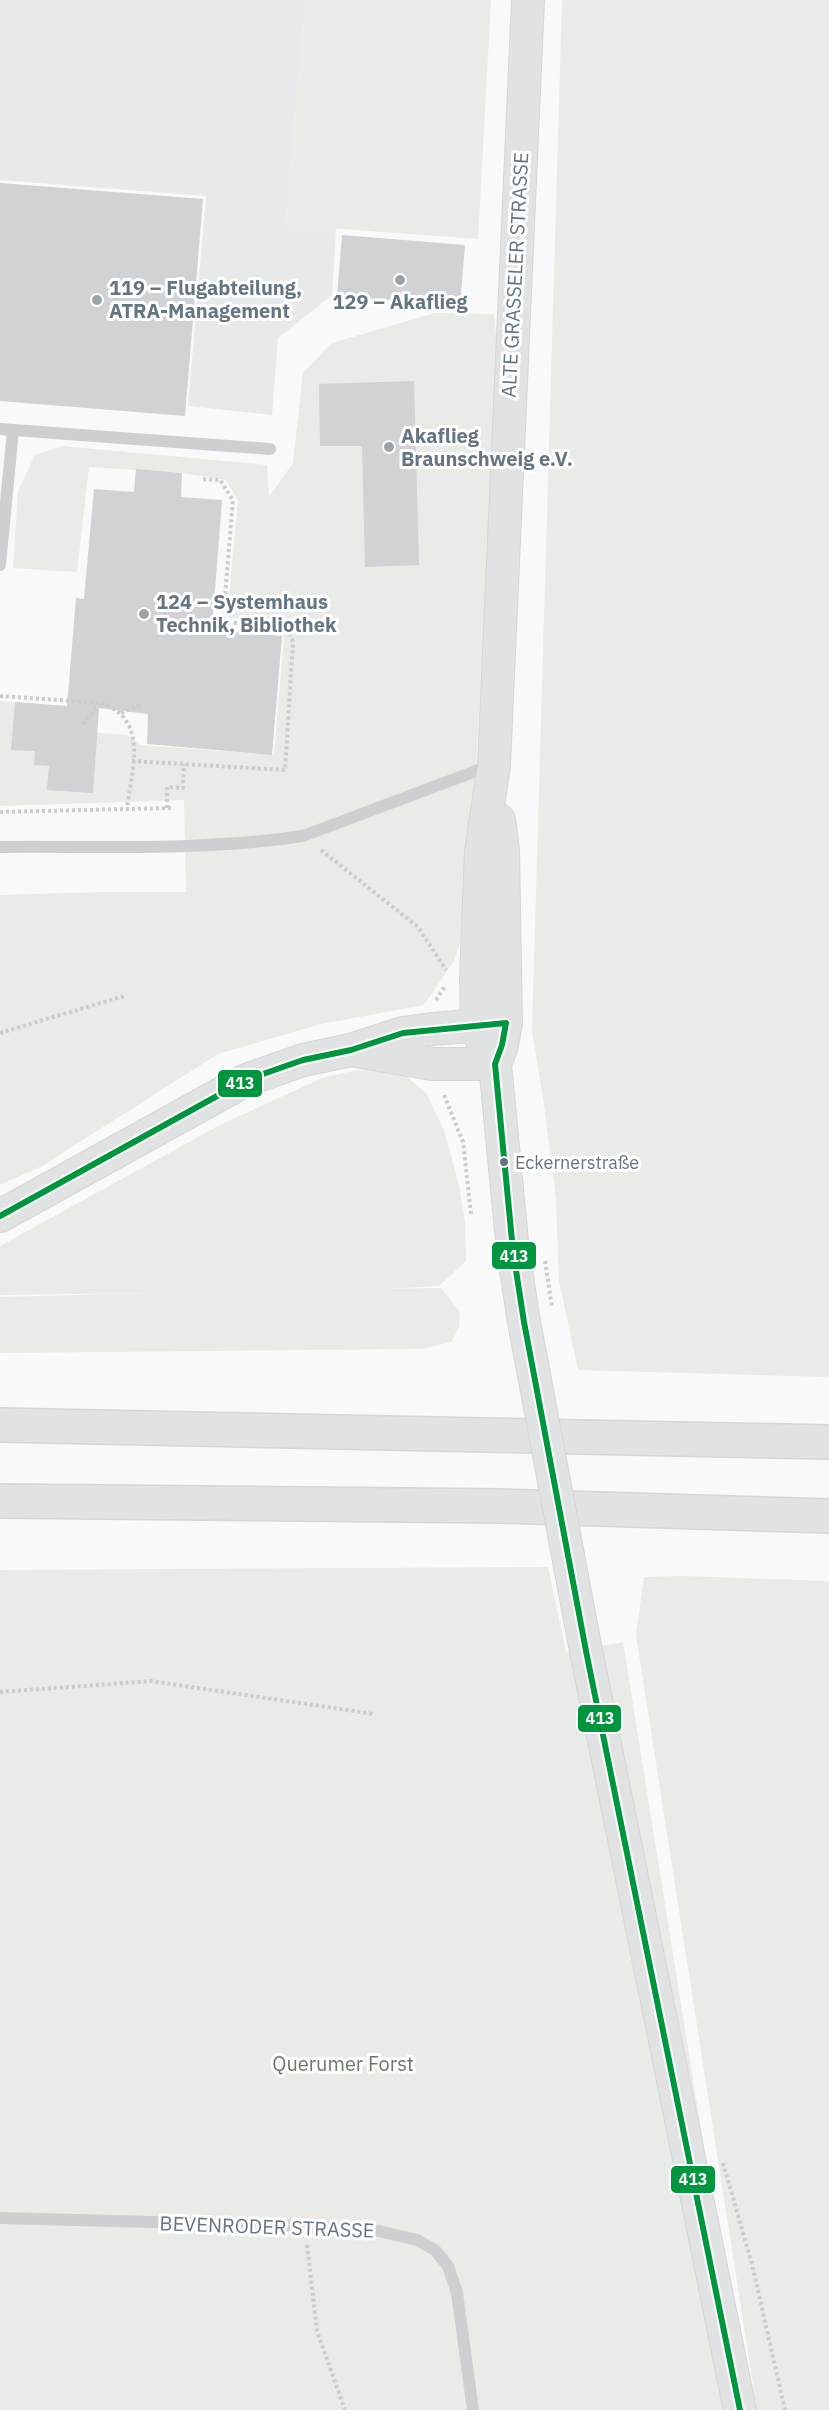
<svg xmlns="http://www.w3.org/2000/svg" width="829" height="2410" font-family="'IBM Plex Sans',sans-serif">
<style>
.built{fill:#e8e9e9}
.green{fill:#e8ebe6}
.building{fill:#d0d2d3}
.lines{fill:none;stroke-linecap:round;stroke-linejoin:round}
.secondary-casing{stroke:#d5d6d7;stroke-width:34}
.motorway-casing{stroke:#d5d6d6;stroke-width:36}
.path{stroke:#cbcccd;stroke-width:4;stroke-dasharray:3 3;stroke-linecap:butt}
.service{stroke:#cecfd0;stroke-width:12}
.secondary{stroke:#e1e2e2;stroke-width:32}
.motorway{stroke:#e1e2e2;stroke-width:33}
.secondary-bridge-casing{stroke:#d5d6d7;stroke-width:34;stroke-linecap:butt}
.path-bridge{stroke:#cbcccd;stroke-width:4;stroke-dasharray:3 3;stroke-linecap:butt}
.secondary-bridge{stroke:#e1e2e2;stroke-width:32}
.bus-1-casing{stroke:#fff;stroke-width:10}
.bus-1{stroke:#009640;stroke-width:6}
.poi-dot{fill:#99a4ac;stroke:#fff;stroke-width:2}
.bus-dot{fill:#657683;stroke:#fff;stroke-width:2}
.labels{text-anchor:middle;stroke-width:6;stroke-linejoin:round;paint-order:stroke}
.bus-label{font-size:18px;fill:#657683;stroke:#fff;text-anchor:start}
.street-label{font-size:20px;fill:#657683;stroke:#fff}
.poi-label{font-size:20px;font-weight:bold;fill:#657683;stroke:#fff;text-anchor:start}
.park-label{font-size:20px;fill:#687a64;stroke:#fff}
.line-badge{stroke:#fff;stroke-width:2}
.badge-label{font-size:16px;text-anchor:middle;font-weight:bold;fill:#fff}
</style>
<rect width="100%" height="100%" fill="#f9f9f9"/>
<path class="built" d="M0,0H306L286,225L336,228L332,295L278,338L272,415L188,406L206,196L0,180Z"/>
<path class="green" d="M306,0H491L478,239L286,225Z
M562,0H829V1377L578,1370L559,1281L556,1198L544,1105L532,1030Z
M435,313L494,314L498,357L468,918L454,961L424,1005L321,1024L218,1054L42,1166L0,1185V895L104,892H186L184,800L0,806V701L77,707L75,731L127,735L140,745L274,755L284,637L277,622L227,617L238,501L226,480L182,473L89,467L77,572L13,568L18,491L35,455L63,446L267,465L269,497L293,463L303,373L332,343Z
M357,1070L404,1074L427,1094L445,1133L459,1186L465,1221L466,1261L439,1286L381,1289L441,1288L460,1312L459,1327L451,1342L422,1349L0,1353V1297L155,1293L0,1295V1246L220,1125L322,1078Z
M548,1567L566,1653L623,1642L746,2410H0V1570Z
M683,1576L829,1581V2410H757L636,1635L644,1577Z"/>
<path class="building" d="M0,183L203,199L185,416L0,401Z
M342,235L465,245L460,306L337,296Z
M414,381L419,565L365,567L362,446H320L319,384Z
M136,469L182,473L181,497L222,500L212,629L282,636L272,755L147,744L148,714L99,708L93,793L47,790L49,766L34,765L35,751L11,750L15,702L67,706L76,598L84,599L94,489L134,492Z"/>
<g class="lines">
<defs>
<path id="secondary" d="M499,820L503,850L506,1023L502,1045L495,1064L513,1251L524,1322
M356,1051L432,1064H495
M495,1064L484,1047L477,1025L476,978L481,852L494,765L528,0
M0,1216L246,1080L303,1060L351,1050L403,1033L432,1029L496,1024
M587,1656L740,2410"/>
<path id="motorway" d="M0,1425L829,1442
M0,1501L502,1506L829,1516"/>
</defs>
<use href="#secondary" class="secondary-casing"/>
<use href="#motorway" class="motorway-casing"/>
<path class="path" d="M0,696L102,703C149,721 132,768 127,808
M121,713L140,705
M83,724L101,703
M132,761L285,770L293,642L287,627L223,622L233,500L220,480L200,479
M167,808V787L183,788L184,764
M0,812L171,808
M321,850L418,927L446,970
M436,1000L445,986
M0,1033L124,996
M444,1095L463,1142L471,1214
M0,1692L151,1681L374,1714
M723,2163L752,2264L785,2410
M307,2245L317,2331L345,2410"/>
<path class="service" d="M0,429L270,449
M0,565L13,430
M0,847C101,846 203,851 303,836L492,765
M0,2218L305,2226L379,2231L417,2240L435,2250L448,2266L457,2293L473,2410"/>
<use href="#secondary" class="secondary"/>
<use href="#motorway" class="motorway"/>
<defs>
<path id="secondary-bridge" d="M524,1322L587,1656"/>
</defs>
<use href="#secondary-bridge" class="secondary-bridge-casing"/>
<path class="path-bridge" d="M545,1261L552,1307"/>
<use href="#secondary-bridge" class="secondary-bridge"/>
<defs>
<path id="bus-1" d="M506,1023L502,1045L495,1064L513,1251L524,1322L587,1656L740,2410
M0,1216L246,1080L303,1060L351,1050L403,1033L506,1023"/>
</defs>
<use href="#bus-1" class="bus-1-casing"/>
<use href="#bus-1" class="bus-1"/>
</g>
<g class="poi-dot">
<circle cx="400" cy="280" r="6"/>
<circle cx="97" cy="300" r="6"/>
<circle cx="389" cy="447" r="6"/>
<circle cx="144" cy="614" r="6"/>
</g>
<circle class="bus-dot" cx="504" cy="1162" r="5"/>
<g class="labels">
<g class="bus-label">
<text x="515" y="1169">Eckernerstraße</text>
</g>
<g class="street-label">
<text transform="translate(515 275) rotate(-87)" y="7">ALTE GRASSELER STRASSE</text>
<text transform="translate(267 2227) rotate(2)" y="7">BEVENRODER STRASSE</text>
</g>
<g class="poi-label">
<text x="109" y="295">119 – Flugabteilung,<tspan x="109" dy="23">ATRA-Management</tspan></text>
<text x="400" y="309" text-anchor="middle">129 – Akaflieg</text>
<text x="401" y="443">Akaflieg<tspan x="401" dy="23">Braunschweig e.V.</tspan></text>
<text x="156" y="609">124 – Systemhaus<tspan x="156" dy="23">Technik, Bibliothek</tspan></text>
</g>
<g class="park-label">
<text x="343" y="2071">Querumer Forst</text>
</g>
</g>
<g class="line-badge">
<rect x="217" y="1069" width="46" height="29" rx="6" fill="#009640"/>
<rect x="491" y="1241" width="46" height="29" rx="6" fill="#009640"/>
<rect x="577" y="1704" width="45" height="29" rx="6" fill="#009640"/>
<rect x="670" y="2165" width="46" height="29" rx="6" fill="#009640"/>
</g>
<g class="badge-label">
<text x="240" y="1089">413</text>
<text x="514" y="1262">413</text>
<text x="600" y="1724">413</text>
<text x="693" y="2185">413</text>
</g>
</svg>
